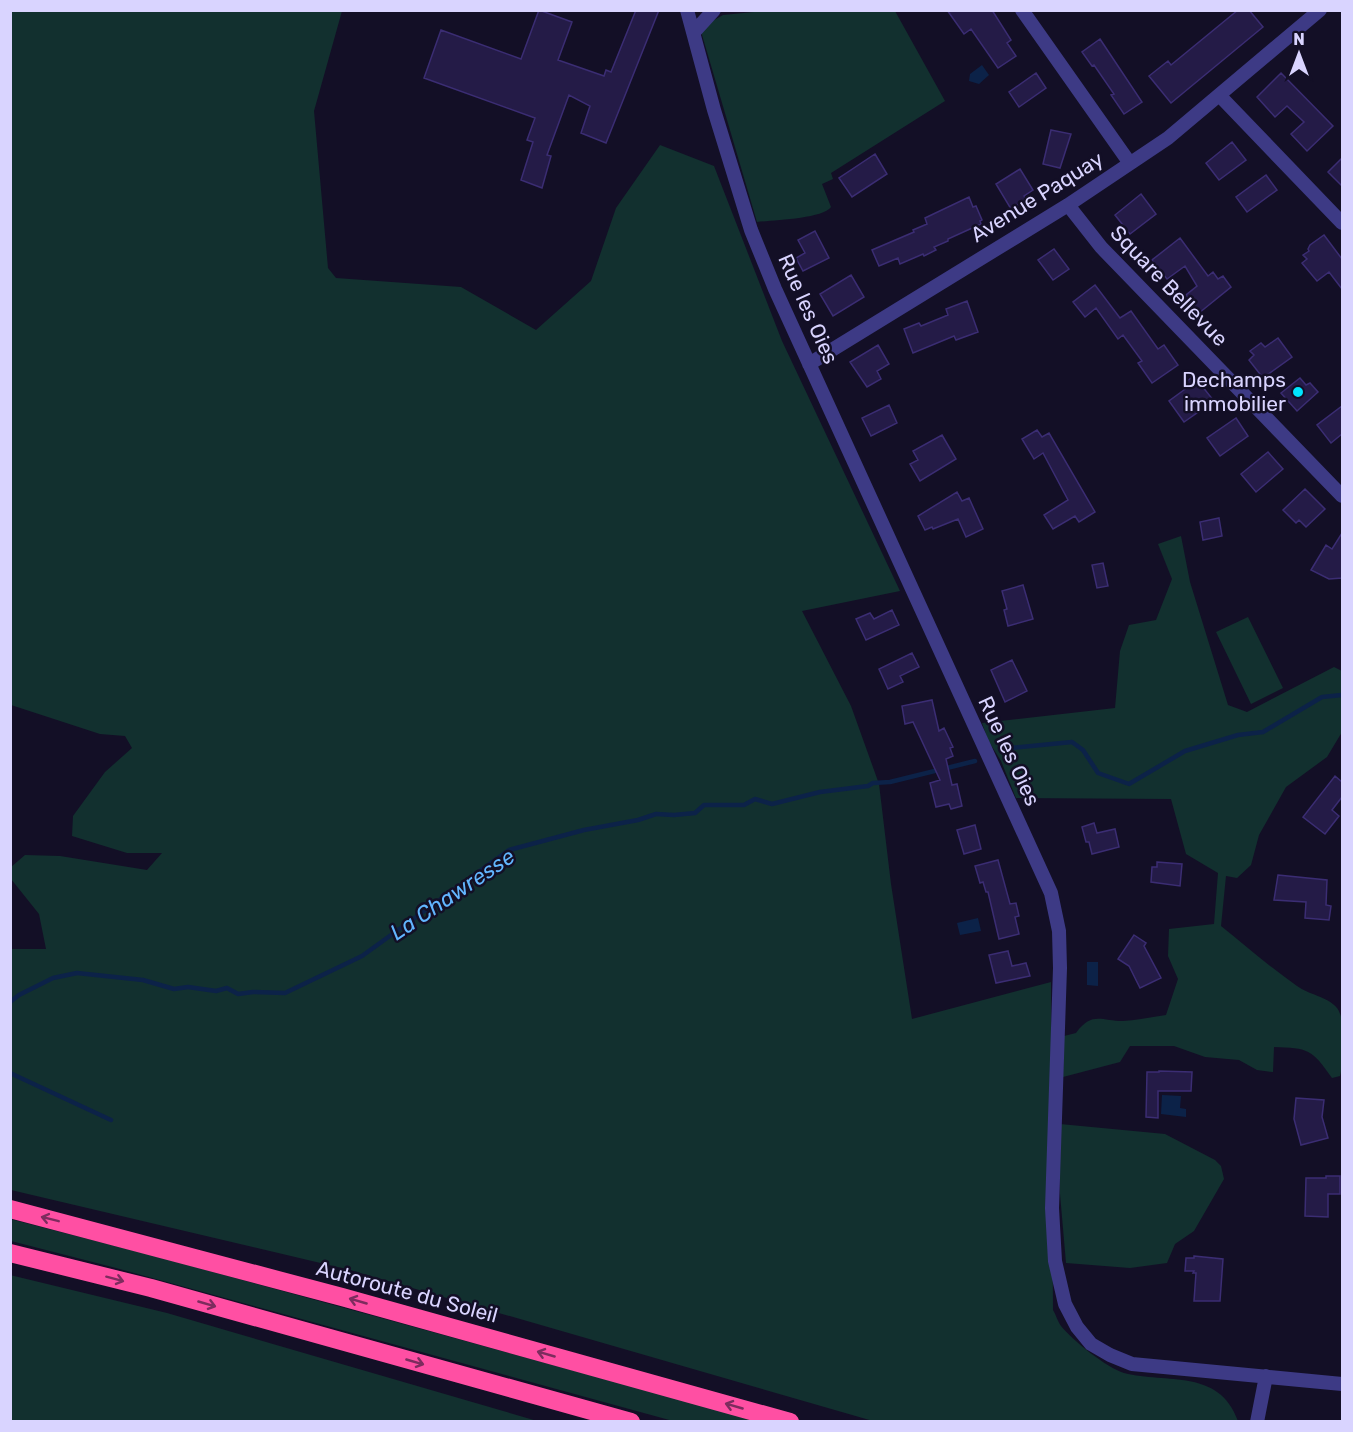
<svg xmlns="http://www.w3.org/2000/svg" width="1353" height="1432" font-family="Rubik,sans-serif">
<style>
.green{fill:#12302f}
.water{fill:#0c2248}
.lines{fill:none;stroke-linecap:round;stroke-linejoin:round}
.stream{stroke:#0c2248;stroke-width:4.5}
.building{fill:#241b47;stroke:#3b2d73;stroke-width:1.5}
.minor{stroke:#3d3a85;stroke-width:14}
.motorway{stroke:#ff4fa3;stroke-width:18}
.oneway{stroke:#7d2c5e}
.poi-dot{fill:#00e5ff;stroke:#130f26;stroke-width:2}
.labels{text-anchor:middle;stroke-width:5;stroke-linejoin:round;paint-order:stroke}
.street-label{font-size:21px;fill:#d9d4ff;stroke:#130f26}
.poi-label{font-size:21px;fill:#d9d4ff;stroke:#130f26;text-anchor:end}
.water-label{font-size:22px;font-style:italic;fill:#62b6ff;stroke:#130f26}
</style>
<rect width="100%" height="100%" fill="#130f26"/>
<path class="green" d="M11,11H342L314,111L328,268L336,278L461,287L536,330L591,281L616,208L660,145L714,166L782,341L900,591L802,611L851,706L879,784L891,884L912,1019L1051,982L1053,1310C1056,1315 1058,1322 1061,1326C1072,1340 1107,1368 1124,1373C1167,1384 1219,1368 1238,1421H873L350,1270L11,1190V949H46L39,914L11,879V867L25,855L60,856L147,870L162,853H127L72,836L73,816L105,772L132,748L125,736L100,734L11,705Z
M764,11H895L945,101L831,173L833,179L822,184L831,207C822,219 773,220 757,222L700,28L723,15Z
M1181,536L1190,582L1228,705L1247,712L1334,667L1342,671V732L1327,757L1286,787L1259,835L1251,865L1237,878L1226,876L1221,926C1246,946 1271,968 1297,986C1309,995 1327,996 1337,1008C1347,1021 1344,1061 1340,1076L1332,1078C1312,1049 1308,1048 1274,1047L1273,1072L1257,1070L1239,1060L1205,1057L1174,1046H1130L1120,1062L1063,1077L1064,1036L1076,1033C1092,1011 1101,1021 1123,1021C1137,1020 1152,1017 1166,1015L1178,979L1168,956L1169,929L1214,924L1218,873L1186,854L1171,799L1016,798L1001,761L988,740L982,723L1115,708L1120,651L1129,625L1156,620L1172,579L1158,544Z
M1248,617L1283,688L1251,704L1216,632Z
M1060,1124L1165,1134L1215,1160L1221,1166L1224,1179L1194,1231L1175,1244L1167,1263L1130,1268L1066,1263L1060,1194Z
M10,1219L162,1258L758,1421H673L116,1268L11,1241Z
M10,1275L167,1313L537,1421H11Z"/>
<path class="water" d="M982,65L989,75L979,84L969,81L970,74Z
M978,918L981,931L960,935L957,923Z
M1087,962H1098V986L1087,985Z
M1162,1095L1181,1096L1180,1108L1186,1109V1117L1161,1114Z"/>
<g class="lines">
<path class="stream" d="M1000,749L1072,742L1083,750L1098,773L1129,784L1185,751L1238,735L1263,732L1322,697L1342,695
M10,1002L19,995L53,978L77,973L143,980L174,989L188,987L216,991L227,988L238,994L253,992L285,993L362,956L509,850L584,830L638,820L656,814L674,815L695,813L704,805H744L755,799L772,804L820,792L868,786L873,783L890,782L975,761
M10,1073L111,1120"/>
</g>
<path class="building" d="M539,10L572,22L558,60L604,76L606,70L611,72L636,10H659L606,143L581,133L590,106L569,95L547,155L551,156L542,188L521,180L533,142L527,140L535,118L424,78L441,30L521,59Z
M947,10H992L1011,40L1007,43L1016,56L998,68L971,29L964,34Z
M1238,10H1249L1263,27L1171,103L1149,76L1168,61L1171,65Z
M1100,39L1142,102L1124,114L1111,95L1114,94L1094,65L1092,66L1082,52Z
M1036,73L1046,88L1019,107L1009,92Z
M1281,73L1333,126L1307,151L1291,134L1304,122L1287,106L1275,117L1257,97Z
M1051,130L1071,134L1060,168L1043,164Z
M1232,142L1246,160L1219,180L1206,163Z
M875,154L887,174L852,197L839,178Z
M1342,158V186L1328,172Z
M1020,169L1033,190L1024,196L1026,200L1011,209L996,184Z
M1266,175L1277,190L1247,212L1236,197Z
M1141,194L1156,214L1130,234L1115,215Z
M969,197L973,207L976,206L982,220L980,221L981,224L948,239V241L934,247L936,250L924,256L923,254L900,264L898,258L879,266L872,250L914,232L913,230L927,224L925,218Z
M815,231L829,258L803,271L796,258L805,253L798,240Z
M1324,235L1342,259V289L1329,272L1317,281L1302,263L1307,259L1303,255L1309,251L1308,249L1310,245Z
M1180,238L1208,276L1213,272L1218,279L1223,276L1231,287L1199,313L1186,295L1197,286L1185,266L1167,279L1152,260Z
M1054,249L1069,269L1053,280L1038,260Z
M851,275L864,297L833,316L820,294Z
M1095,285L1120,318L1131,311L1158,349L1164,345L1178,365L1152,383L1138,363L1142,361L1123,335L1118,339L1096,308L1085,317L1073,302Z
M967,301L978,332L956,340L954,336L913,353L904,329L919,323L921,326L948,315L946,309Z
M1278,338L1292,357L1263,378L1249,360L1254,355L1250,351L1261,343L1265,347Z
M878,345L889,364L877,371L881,379L867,387L850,362Z
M1194,376L1214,401L1184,422L1169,401L1188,387L1184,383Z
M1300,378L1306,385L1310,383L1318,392L1297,411L1281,393Z
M889,405L897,423L871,436L862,418Z
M1342,406V434L1331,443L1317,425Z
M1236,418L1248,436L1220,456L1207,438Z
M1037,430L1042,437L1049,433L1095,512L1079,522L1075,516L1053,529L1044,515L1068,500L1043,453L1034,459L1022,439Z
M942,435L956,459L920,481L910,464L918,460L913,451Z
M1268,452L1283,469L1256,492L1241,474Z
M1305,489L1325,509L1306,527L1299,520L1296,523L1283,510Z
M957,492L962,501L969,498L983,529L966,537L958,519L933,529L932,527L925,530L918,516Z
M1219,518L1222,536L1203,540L1200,522Z
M1342,533V578L1329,579L1311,570L1326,545L1332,549Z
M1103,563L1108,586L1097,588L1092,565Z
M1023,585L1033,619L1008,626L1004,610L1007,609L1002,591Z
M892,610L899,625L866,640L856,619L870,613L874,619Z
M912,653L919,667L900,676L903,682L888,689L879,669Z
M1012,660L1027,691L1005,702L991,670Z
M932,700L939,731L944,728L953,747L950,748L953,756L946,759L952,785L957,784L962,806L951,809L949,804L936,807L930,783L940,780L913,722L905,724L902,706Z
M1335,776L1342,782V797L1332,810L1339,816L1325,834L1303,817Z
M1094,823L1097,833L1115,829L1119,847L1092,854L1089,842H1086L1082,827Z
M975,825L981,849L964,854L957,830Z
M998,860L1010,904L1016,903L1019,916L1015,917L1019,934L999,939L988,892H986L983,882L980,883L975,866Z
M1157,862L1182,864L1180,886L1151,882L1152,867H1157Z
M1278,875L1327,880L1326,905L1331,906L1329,920L1305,918L1306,902L1274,900Z
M1134,935L1146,943L1144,946L1161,978L1140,988L1129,966L1118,959Z
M1008,951L1012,966L1026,963L1030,976L996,983L989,955Z
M1159,1071L1192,1072L1191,1091H1158V1118L1146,1117L1147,1072H1159Z
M1296,1098L1324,1100L1322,1117L1328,1138L1301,1145L1294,1119Z
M1326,1176H1340V1194H1328V1217L1305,1216L1306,1178H1326Z
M1194,1256L1223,1259L1220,1301H1194L1196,1273H1193L1194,1271H1185L1186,1258H1194Z"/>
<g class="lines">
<path class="minor" d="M687,10L714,110L751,230L775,289L1051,893L1059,931L1060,968L1052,1208L1055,1261L1065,1304L1077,1327L1091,1344L1110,1355L1132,1364L1342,1384
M1022,10L1129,162
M694,32L714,10
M1220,96L1342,223
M1068,205L1101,247L1342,496
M809,364L1068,205L1168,138L1320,10
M1257,1422L1266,1376"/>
<path class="motorway" d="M10,1209L342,1297L790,1422
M10,1253L151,1288L631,1422"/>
</g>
<defs><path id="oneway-shaft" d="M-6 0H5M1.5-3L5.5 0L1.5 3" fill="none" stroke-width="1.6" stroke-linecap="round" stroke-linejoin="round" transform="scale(1.5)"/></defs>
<g class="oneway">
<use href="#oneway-shaft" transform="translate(50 1219) rotate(-166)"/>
<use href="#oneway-shaft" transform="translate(115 1279) rotate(15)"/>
<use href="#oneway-shaft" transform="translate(358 1301) rotate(-164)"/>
<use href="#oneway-shaft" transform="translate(207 1304) rotate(16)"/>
<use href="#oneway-shaft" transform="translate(546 1354) rotate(-164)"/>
<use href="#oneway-shaft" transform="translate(415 1362) rotate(16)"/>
<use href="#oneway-shaft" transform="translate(734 1406) rotate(-164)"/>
</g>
<circle class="poi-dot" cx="1298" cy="392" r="6"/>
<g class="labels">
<g class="street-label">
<text transform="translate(1037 197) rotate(-32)" y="7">Avenue Paquay</text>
<text transform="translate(1169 286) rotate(46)" y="7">Square Bellevue</text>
<text transform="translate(808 309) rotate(66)" y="7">Rue les Oies</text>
<text transform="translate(1009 751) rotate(65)" y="7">Rue les Oies</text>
<text transform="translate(407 1292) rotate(15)" y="7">Autoroute du Soleil</text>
</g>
<g class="poi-label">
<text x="1286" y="387">Dechamps<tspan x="1286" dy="24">immobilier</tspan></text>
</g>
<g class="water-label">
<text transform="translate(452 894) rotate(-34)" y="8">La Chawresse</text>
</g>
</g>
<rect width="1353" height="1432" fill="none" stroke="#d9d4ff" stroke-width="24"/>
<g transform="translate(1299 54)" stroke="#130f26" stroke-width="4.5" paint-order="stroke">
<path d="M0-4.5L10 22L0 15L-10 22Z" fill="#d9d4ff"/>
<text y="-9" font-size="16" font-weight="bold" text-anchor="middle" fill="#d9d4ff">N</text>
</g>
</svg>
